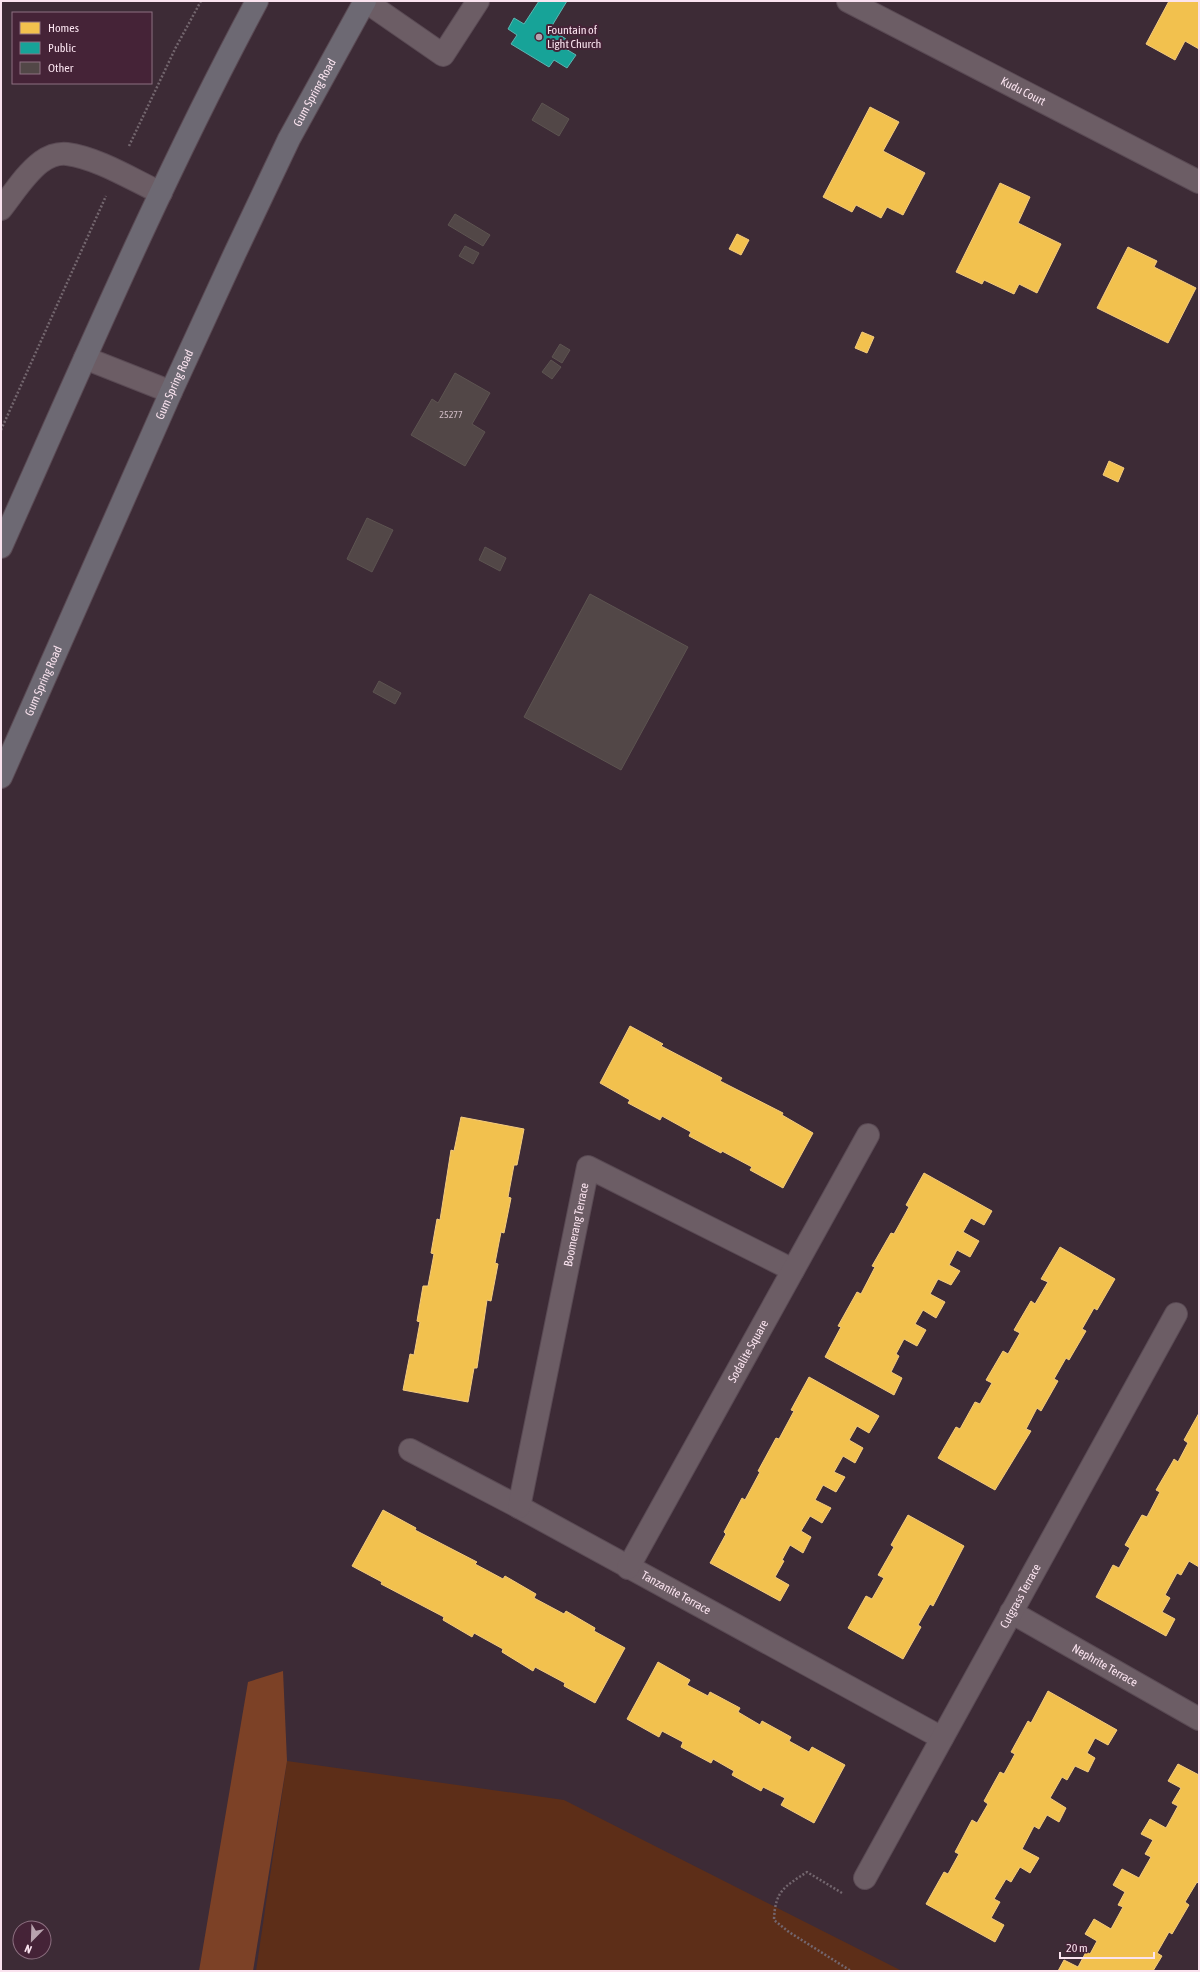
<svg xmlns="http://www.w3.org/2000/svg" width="1200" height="1972" font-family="'Asap Condensed',sans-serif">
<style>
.green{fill:#5d2e18}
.forest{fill:#7c4126}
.homes{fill:#f2c14e;stroke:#f4cb7e}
.public{fill:#17a398;stroke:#5bb6b2}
.building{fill:#524747;stroke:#5d5451}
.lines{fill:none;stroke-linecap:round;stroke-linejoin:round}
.minor-casing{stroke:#5a4a54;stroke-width:24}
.major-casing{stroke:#5a4a54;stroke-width:24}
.path{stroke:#73666e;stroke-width:2.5;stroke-dasharray:2 2;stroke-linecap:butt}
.minor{stroke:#6c5d65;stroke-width:22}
.major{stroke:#6d6973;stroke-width:22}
.poi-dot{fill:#b8a3ae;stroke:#452337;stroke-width:1.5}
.labels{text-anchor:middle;stroke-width:4;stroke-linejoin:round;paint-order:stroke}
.number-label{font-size:10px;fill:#d0bcc5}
.poi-label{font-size:12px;fill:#fae3ef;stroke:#452337;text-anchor:start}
.street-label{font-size:12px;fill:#fae3ef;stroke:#452337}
</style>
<rect width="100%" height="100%" fill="#3d2b36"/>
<path class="green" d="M287,1761L564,1800L902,1971H256Z"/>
<path class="forest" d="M283,1671L287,1761L253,1971H199L248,1682Z"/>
<path class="homes" d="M1169,1H1199V49L1185,41L1175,60L1146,44Z
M870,107L899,122L883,151L925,173L903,215L887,207L881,218L856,205L852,212L823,197Z
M1000,183L1030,197L1018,223L1061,244L1037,293L1019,284L1014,294L984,280L982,284L956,272Z
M737,234L749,240L741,255L729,249Z
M1128,247L1157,261L1154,267L1196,288L1168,343L1097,308Z
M862,332L874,337L867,353L855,348Z
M1109,461L1124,468L1118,482L1103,475Z
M630,1026L663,1044L661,1046L722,1078L720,1081L783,1113L782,1115L813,1133L783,1188L750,1170L752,1167L722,1151L721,1153L689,1136L691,1132L662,1116L660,1120L628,1103L630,1100L600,1083Z
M461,1117L524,1129L517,1165H514L508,1197L511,1198L504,1233L501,1232L495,1263L498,1264L491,1301L487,1300L477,1368H474L468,1402L403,1390L410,1354L414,1355L420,1322L417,1321L423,1286H428L434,1254L431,1253L437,1219L440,1220L451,1150L454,1151Z
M924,1173L992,1211L984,1225L971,1218L963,1232L979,1241L970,1257L957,1250L949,1265L960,1271L951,1285L938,1279L930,1294L945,1302L936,1318L923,1310L915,1324L926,1330L917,1346L904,1339L896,1354L899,1356L891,1372L902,1378L894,1395L825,1357L841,1327L838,1326L857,1292L861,1294L875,1267L872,1266L891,1233L894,1234L909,1207L906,1205Z
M1060,1247L1115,1279L1097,1310L1094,1308L1082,1329L1086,1331L1069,1360L1066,1358L1054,1379L1058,1381L1041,1411L1037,1408L1026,1429L1031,1431L995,1490L938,1458L956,1427L960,1429L975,1402L980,1404L992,1383L986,1380L1003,1351L1008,1354L1020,1333L1014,1330L1031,1301L1035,1304L1048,1282L1041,1279Z
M809,1377L879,1416L869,1433L857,1426L849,1440L863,1448L855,1463L843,1456L834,1472L845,1477L836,1492L823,1485L815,1500L831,1508L822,1523L810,1516L801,1531L811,1537L803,1553L790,1545L782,1560L784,1561L775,1577L789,1585L780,1601L710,1563L726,1534L724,1532L742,1498L745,1500L760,1472L758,1471L776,1438L779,1439L794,1411L791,1410Z
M1199,1413V1567L1189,1561L1181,1575L1177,1573L1165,1595L1170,1598L1162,1612L1175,1619L1166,1636L1096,1597L1113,1565L1119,1568L1130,1548L1125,1545L1142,1515L1147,1517L1160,1492L1156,1490L1173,1461L1174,1459L1178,1462L1188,1443L1184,1440Z
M383,1510L416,1528L415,1530L477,1562L475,1564L503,1579L505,1576L536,1594L534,1598L564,1614L566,1611L595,1628L594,1631L625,1648L595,1703L564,1686L565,1683L535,1667L533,1671L502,1652L503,1649L474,1633L472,1637L443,1620L444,1617L381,1584L382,1582L352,1566Z
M908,1515L964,1546L933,1606L930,1604L918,1625L921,1627L903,1659L848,1628L866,1596L872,1599L884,1578L878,1575L894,1547L891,1545Z
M658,1662L690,1680L687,1685L708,1696L710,1692L740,1708L738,1712L760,1725L762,1721L791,1737L789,1741L809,1752L812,1747L845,1765L814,1823L781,1805L785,1798L763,1787L761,1791L732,1775L734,1771L713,1759L711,1763L681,1747L683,1742L662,1731L659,1737L627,1719Z
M1048,1691L1117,1730L1108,1745L1095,1738L1087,1753L1095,1758L1088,1772L1075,1766L1067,1780L1062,1777L1050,1798L1066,1808L1059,1822L1047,1815L1039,1829L1034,1826L1022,1849L1039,1858L1030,1873L1020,1867L1011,1882L1006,1879L994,1899L1000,1902L991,1918L1004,1925L995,1942L926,1904L944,1872L948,1874L959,1854L955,1852L972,1820L977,1823L988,1804L984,1801L1000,1772L1004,1774L1015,1754L1011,1752L1028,1721L1031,1723Z
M1178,1764L1199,1775V1884L1197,1882L1185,1902L1189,1905L1172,1934L1169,1932L1157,1953L1162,1956L1153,1971H1058L1064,1960L1078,1967L1086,1952L1090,1954L1097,1941L1085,1934L1094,1919L1111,1929L1123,1907L1118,1905L1125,1892L1113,1885L1122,1869L1139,1878L1151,1857L1145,1854L1153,1840L1141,1834L1150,1819L1166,1828L1178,1806L1172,1803L1181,1788L1168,1781Z"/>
<path class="public" d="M539,1H567L550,29L566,39L561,46L576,55L567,68L554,60L549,67L511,44L517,35L508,29L514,18L524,24Z"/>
<path class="building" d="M542,103L569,119L559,136L532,120Z
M455,214L490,235L483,246L448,225Z
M465,246L479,253L473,264L459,256Z
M560,344L570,350L562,363L552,357Z
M551,360L561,367L552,379L542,372Z
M455,373L490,393L472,424L485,432L465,466L411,435L432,399L438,403Z
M367,518L393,530L372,572L347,559Z
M485,547L506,558L500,571L479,560Z
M590,594L688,647L621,770L524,717Z
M379,681L401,693L395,704L373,692Z"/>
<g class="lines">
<defs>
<g id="minor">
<path d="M365,1L443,55L478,1"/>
<path id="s1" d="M848,1L1199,182"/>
<path d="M1,209C13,194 25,174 41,162C48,157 58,153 67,154C98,158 133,180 161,193"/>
<path d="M85,358L171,392"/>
<path id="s2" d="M410,1450L519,1507L942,1738"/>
<path id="s3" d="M519,1507L588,1167L793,1270"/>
<path id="s4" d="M628,1568L868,1135"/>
<path id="s5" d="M1011,1612L1199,1719"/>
<path id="s6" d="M865,1878L1176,1314"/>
</g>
<g id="major">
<path d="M1,547C83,363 162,178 257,1"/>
<path id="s7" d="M1,777L171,392L235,253L289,139L365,1"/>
</g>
</defs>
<use href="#minor" class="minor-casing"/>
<use href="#major" class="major-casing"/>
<path class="path" d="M129,146L176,47L201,1
M1,430L106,196
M842,1893L807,1872C784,1887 775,1891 774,1920L789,1932L851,1971"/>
<use href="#minor" class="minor"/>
<use href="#major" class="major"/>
</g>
<circle class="poi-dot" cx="539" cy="37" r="4"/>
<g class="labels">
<g class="number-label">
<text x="451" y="418">25277</text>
</g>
<g class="poi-label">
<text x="547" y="34">Fountain of<tspan x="547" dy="14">Light Church</tspan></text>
</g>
<g class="street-label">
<text dy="4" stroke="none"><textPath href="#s1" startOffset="197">Kudu Court</textPath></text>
<text dy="4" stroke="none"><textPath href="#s7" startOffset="753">Gum Spring Road</textPath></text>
<text dy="4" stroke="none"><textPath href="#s7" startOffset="429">Gum Spring Road</textPath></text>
<text dy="4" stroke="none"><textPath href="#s7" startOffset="105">Gum Spring Road</textPath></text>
<text dy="4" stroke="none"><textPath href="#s3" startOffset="288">Boomerang Terrace</textPath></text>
<text dy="4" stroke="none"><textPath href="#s4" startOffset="248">Sodalite Square</textPath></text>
<text dy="4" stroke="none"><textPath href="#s2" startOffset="302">Tanzanite Terrace</textPath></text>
<text dy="4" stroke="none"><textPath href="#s6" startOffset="322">Cutgrass Terrace</textPath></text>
<text dy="4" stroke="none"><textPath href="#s5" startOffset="108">Nephrite Terrace</textPath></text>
</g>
</g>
<rect width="1200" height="1972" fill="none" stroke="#fae3ef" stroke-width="4"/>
<rect x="12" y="12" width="140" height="72" fill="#452337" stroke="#8d7081"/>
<rect x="20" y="22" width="20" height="12" fill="#f2c14e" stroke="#8d7081"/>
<text x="48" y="32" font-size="12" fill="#fae3ef">Homes</text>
<rect x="20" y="42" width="20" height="12" fill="#17a398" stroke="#8d7081"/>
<text x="48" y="52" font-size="12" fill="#fae3ef">Public</text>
<rect x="20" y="62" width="20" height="12" fill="#524747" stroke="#8d7081"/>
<text x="48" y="72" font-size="12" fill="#fae3ef">Other</text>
<g transform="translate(32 1940) rotate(203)"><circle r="19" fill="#452337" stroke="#8d7081"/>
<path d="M0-3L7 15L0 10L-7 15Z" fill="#b8a3ae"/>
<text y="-6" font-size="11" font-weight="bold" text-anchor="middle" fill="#fae3ef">N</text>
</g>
<path d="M1060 1952v6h94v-6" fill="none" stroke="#fae3ef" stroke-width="2"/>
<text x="1066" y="1952" font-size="12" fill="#fae3ef" stroke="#452337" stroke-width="3" paint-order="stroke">20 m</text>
</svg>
